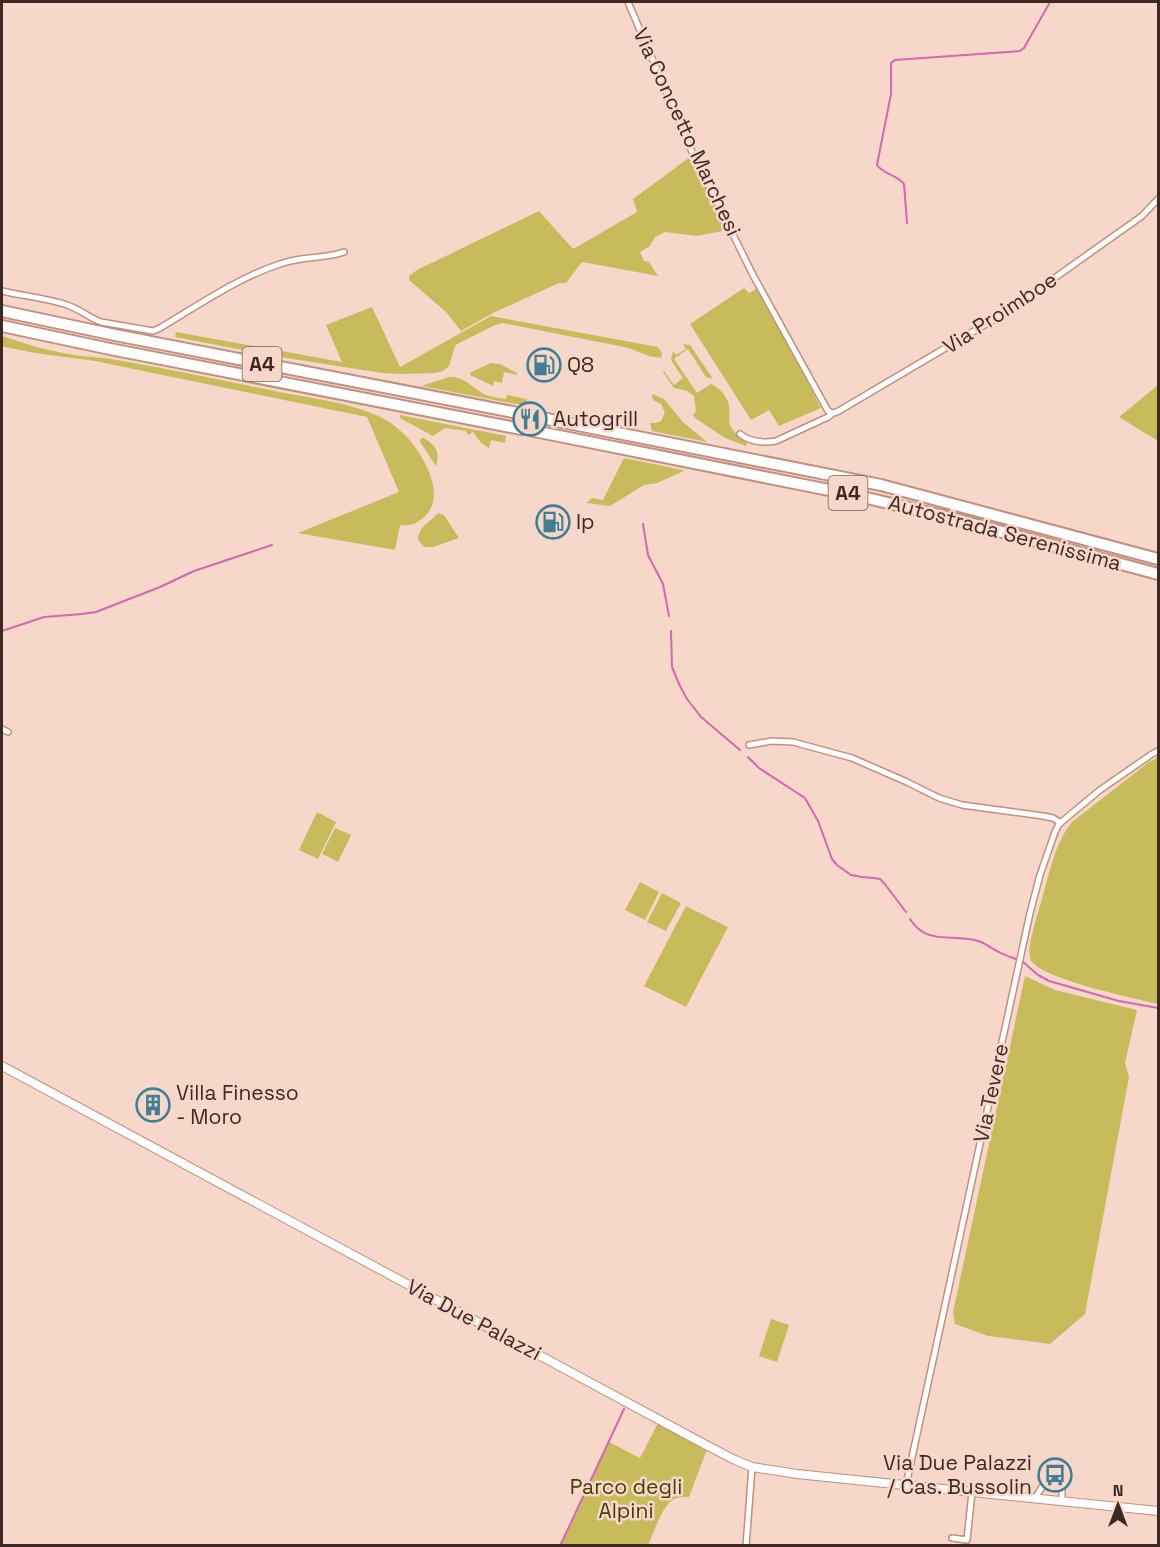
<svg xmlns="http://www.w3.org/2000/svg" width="1160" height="1547" font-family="'Space Grotesk',sans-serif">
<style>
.green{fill:#c8bb5c}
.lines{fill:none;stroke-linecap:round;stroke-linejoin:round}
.stream{stroke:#d268af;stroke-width:2}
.street-casing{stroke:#c28f7c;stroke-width:8}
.secondary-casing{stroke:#c28f7c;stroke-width:10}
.highway-casing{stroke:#c28f7c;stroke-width:14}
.street{stroke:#fff;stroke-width:5}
.secondary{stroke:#fff;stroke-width:8}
.highway{stroke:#fff;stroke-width:10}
.labels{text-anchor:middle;stroke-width:5;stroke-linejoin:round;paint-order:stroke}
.shield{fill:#f8d7cb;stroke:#765d55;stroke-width:1.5}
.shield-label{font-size:20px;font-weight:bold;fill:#3e2922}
.street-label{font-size:21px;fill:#3e2922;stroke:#f8d7cb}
.poi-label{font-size:21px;fill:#3e2922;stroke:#f8d7cb;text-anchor:start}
.park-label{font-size:21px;fill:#453e01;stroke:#f8d7cb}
</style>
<rect width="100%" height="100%" fill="#f8d7cb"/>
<path class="green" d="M690,157L727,230L697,236L665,232L655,237L650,246L640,252L644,261L649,262L658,276L582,262L566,283H559L493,313L461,331L446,312L409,280V276L417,270L539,211L573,249L637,212L633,199Z
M744,288L749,293L756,289L777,323L821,408L779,426L769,410L751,420L690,324Z
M372,307L400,367L491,316L658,347L662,353L661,358L649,356L629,348L503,323L495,325L457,344L455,346L449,366L443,371L435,373L401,374L382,373L280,357L175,337L176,332L342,362L326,325Z
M2,336C23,343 45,350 68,354C84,357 101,357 117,360C171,369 225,381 279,392C311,398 346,402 376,415C388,420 397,427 406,436C423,454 448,496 424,517C416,524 411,526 400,525L395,550L298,533L399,492L367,417L95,361L35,353L5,347L2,346Z
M683,344L690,345L713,379L706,377L688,349L674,359L697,393L711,384C719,387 728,397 729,406C730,412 728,419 730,425C733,432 741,439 747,443L746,446L725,438L695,418L693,415L696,411L694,396L687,391L674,388L663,372L664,371L674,385L683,378L671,360L673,351L676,355L686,349Z
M491,363L500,364L517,373V375L504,372L502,383L494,381L493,386L470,375L471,372Z
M449,377C465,376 473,389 486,395C492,397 500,398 506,399L507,395L527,399L526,406L421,386Z
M1158,385V441L1119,417Z
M652,394L664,399L683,422L707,442L652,431L650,423H655L661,421L665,413L661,404L653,400Z
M400,415L506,436L505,443L491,440L489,448L481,443L473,432L468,435L466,431L445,428L433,436L400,418Z
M421,438H424C437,447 440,451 436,466L420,442Z
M624,458L683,470L684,471L657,483L644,485L610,506L586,503L592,498L603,500Z
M438,513L444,515L459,538L433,547H424L418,540C419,525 430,523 438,513Z
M1158,757V1004C1138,999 1034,978 1030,958C1027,945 1038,913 1042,899C1049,874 1055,843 1072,822L1149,762Z
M317,812L336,822L318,859L299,850Z
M335,828L351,835L338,862L322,854Z
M640,882L659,892L645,920L625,910Z
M662,893L681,903L666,931L647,922Z
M686,906L728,927L686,1007L644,986Z
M1025,976L1055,990L1137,1010L1125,1063L1129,1077L1085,1314L1050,1344L988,1336L955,1324L953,1312Z
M771,1319L789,1325L777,1362L759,1356Z
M658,1423L707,1449L689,1497C684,1497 679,1497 674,1499C662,1505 654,1533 648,1545L561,1546L609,1442L640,1458Z"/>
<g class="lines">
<path class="stream" d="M907,223L904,184C897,175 883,174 877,165L891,94V63L895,60L1020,51L1024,48L1050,2
M643,524L648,555L663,584L669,616
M2,631L44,617L82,614L96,612L160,587L194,571L272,545
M671,631L672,667L679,684L687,699L701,717L740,750
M748,757L759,768L805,798L818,821L832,859L837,865L851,875L862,877L874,878L880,879L884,883L906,912
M910,919C927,946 952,933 978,941C986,943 991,949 999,952C1004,955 1011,957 1016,959
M1022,961L1038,975L1049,981L1119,1001L1158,1008
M560,1546L624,1409"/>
<defs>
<path id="street" d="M628,2L693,154L753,275L828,411L833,413L837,412L1008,311L1142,216L1158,199
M2,291C23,296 47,298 67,305C80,309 89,318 101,322L153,331L160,328C199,305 237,278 280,264C301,256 324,259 344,252
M740,434C750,442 764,443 776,441L828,417L833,413
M2,729L8,732
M749,745L772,741L793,742L852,758L907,782L939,798L962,805L1043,816L1053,818L1061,823
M906,1485L1030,913L1040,875L1055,832L1059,824L1100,790L1152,754L1158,751
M1035,1499C1040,1490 1043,1483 1053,1479L1058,1481L1062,1485V1501
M952,1538L967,1540L972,1492
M746,1546L752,1467"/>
<path id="secondary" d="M2,1066L706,1445L735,1460L752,1467L797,1474L1158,1511"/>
<path id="highway" d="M2,311L115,335L523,414
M2,326L110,349L521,429
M537,417L881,485L1158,559
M534,431L854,495L943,516L1158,574"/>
</defs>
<use href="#street" class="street-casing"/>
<use href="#secondary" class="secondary-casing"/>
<use href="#highway" class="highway-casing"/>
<use href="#street" class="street"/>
<use href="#secondary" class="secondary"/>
<use href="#highway" class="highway"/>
</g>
<defs>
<symbol id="fuel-ring" viewBox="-11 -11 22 22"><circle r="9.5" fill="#f8d7cb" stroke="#407f93" stroke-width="1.5"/><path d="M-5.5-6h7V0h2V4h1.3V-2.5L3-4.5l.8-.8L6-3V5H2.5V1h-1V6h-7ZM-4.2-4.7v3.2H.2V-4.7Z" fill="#407f93"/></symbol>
<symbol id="restaurant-ring" viewBox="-11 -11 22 22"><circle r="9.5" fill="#f8d7cb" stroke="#407f93" stroke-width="1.5"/><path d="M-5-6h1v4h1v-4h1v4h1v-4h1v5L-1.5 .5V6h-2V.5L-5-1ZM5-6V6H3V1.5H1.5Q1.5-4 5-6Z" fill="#407f93"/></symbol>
<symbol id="building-ring" viewBox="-11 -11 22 22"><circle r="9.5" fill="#f8d7cb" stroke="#407f93" stroke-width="1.5"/><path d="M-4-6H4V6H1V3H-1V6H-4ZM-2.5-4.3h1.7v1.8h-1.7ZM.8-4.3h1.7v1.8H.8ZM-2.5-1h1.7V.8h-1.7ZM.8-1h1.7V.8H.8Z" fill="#407f93"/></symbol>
<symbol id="bus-ring" viewBox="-11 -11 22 22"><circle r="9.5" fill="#f8d7cb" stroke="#407f93" stroke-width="1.5"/><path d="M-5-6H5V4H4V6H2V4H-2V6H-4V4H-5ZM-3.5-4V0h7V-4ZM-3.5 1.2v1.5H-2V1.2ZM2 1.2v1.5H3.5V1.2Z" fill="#407f93"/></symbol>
</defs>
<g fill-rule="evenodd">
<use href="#fuel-ring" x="525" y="346" width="38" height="38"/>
<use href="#restaurant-ring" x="511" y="400" width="38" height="38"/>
<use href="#fuel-ring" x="534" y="503" width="38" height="38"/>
<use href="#building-ring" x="134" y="1086" width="38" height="38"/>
<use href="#bus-ring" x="1036" y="1456" width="38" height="38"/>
</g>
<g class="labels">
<g class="shield">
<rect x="242.5" y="347" width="39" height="34" rx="4.5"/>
<rect x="828.5" y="476" width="39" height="34" rx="4.5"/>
</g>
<g class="shield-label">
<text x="262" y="371">A4</text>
<text x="848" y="500">A4</text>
</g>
<g class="street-label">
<text transform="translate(687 132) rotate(65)" y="7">Via Concetto Marchesi</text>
<text transform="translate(1000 313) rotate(-33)" y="7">Via Proimboe</text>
<text transform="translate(1005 533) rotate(15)" y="7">Autostrada Serenissima</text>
<text transform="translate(991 1093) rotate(-78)" y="7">Via Tevere</text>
<text transform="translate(474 1320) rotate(28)" y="7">Via Due Palazzi</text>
</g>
<g class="poi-label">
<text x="567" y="372">Q8</text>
<text x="553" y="426">Autogrill</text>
<text x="576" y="529">Ip</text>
<text x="176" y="1100">Villa Finesso<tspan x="176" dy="24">- Moro</tspan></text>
<text x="1032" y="1470" text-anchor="end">Via Due Palazzi<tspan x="1032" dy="24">/ Cas. Bussolin</tspan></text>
</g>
<g class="park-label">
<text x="626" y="1494">Parco degli<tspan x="626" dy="24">Alpini</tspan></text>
</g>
</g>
<rect width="1160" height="1547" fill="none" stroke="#3e2922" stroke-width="6"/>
<g transform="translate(1118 1505)" stroke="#f8d7cb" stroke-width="4.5" paint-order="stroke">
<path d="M0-4.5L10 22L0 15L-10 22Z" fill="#3e2922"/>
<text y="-9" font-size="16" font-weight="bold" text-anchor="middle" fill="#3e2922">N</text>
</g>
</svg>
